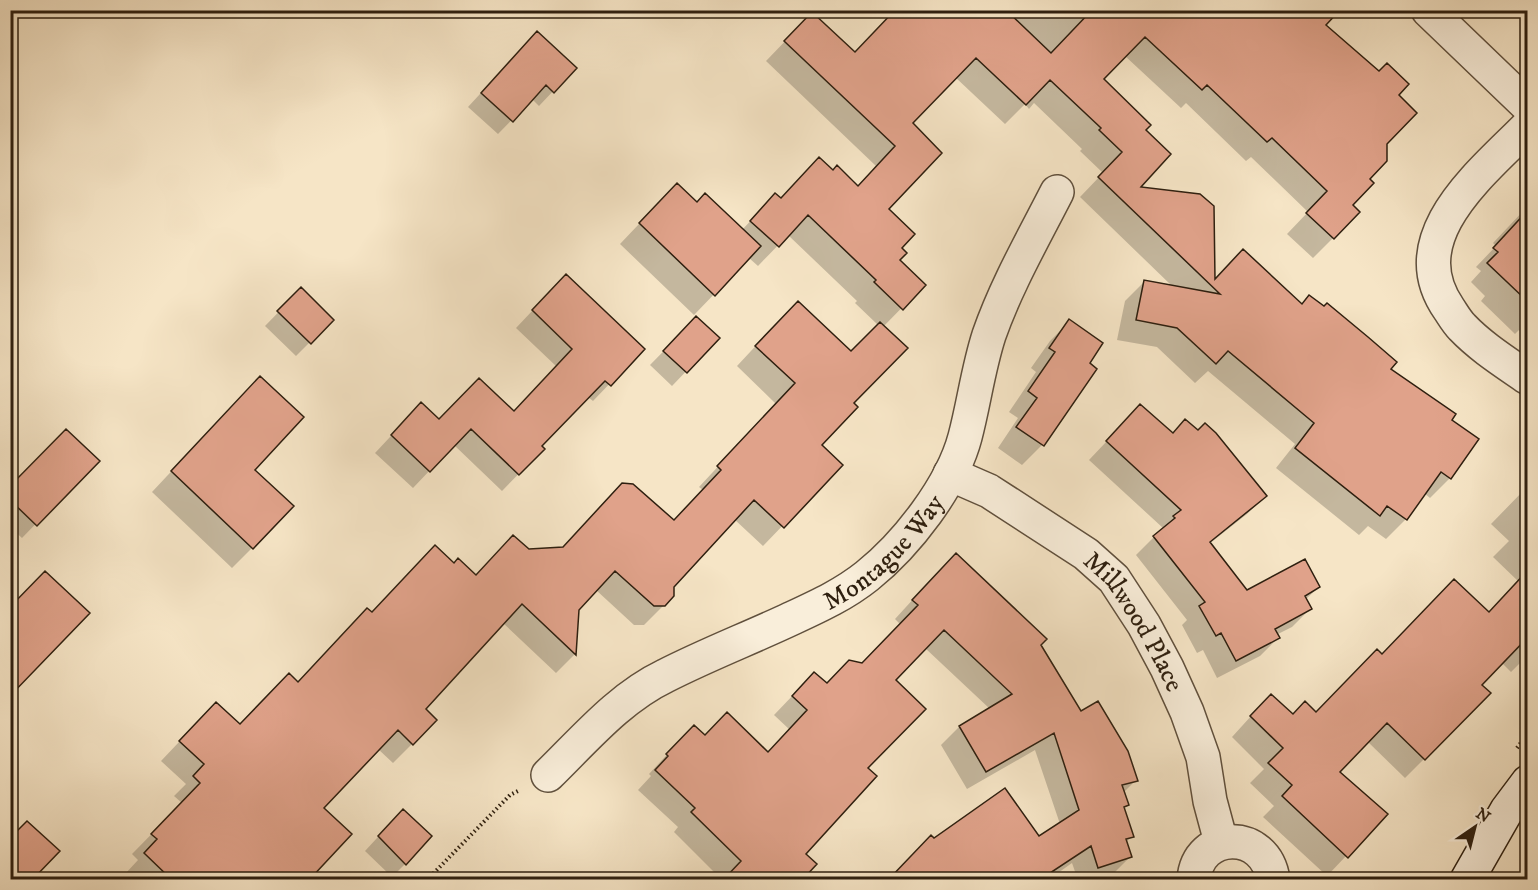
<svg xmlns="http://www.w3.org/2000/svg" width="1538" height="890" font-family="'IM FELL DW Pica',serif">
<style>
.shadow{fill:#0003}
.building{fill:#e0a28a;stroke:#2e1f0f;stroke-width:1.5}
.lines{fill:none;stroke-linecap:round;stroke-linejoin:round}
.street-casing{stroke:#60503d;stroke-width:36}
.secondary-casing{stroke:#2e1f0f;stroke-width:36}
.path{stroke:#2e1f0f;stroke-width:4;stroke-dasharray:1.5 3;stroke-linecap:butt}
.street{stroke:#f9eeda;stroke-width:33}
.secondary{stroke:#f9eeda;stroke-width:33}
.labels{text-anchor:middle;stroke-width:4.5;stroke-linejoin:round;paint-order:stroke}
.street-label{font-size:26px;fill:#2e1f0f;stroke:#f9eeda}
</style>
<rect width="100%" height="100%" fill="#f6e5c6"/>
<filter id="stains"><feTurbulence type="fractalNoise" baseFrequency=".00333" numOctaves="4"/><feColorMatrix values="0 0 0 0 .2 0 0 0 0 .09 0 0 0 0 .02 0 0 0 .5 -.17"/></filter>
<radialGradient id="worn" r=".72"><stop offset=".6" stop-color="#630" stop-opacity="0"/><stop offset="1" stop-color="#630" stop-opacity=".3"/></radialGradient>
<path class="shadow" d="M916,10H1319L1324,25L1396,95L1386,144L1368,179L1351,205L1333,238L1313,258L1287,234L1308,212L1251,157L1246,161L1186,103L1181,108L1125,56L1102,79L1144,130L1137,188L1214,281L1301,305L1389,369L1450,420V478L1430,498L1424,493L1406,519L1386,539L1368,526L1359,535L1276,468L1295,444L1208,371L1195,383L1157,347L1117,340L1125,301L1145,281L1172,286L1080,197L1103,173L1080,151L1082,149L1034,103L1029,109L1025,104L1005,124L955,77L911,123L887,209L899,249L898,260L924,285L883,327L852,403L820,445L841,465L763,546L734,519L672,586L664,605L644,625H634L596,590L577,610L575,654L556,673L503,623L424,710L412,744L393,763L378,749L322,808L350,834L307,880H131L125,874L138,860L132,854L182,803L174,796L186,784L161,761L197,723L240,726L297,683L347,629L454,565L475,576L528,551L562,548L674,522L703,490L699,487L776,404L737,366L778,322L851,353L878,325L855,303L857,301L788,235L758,266L749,258L694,315L620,244L657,205L697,204L742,230L756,215L780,200L832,172L857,187L876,166L766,61L792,34L854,53Z
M523,47L575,68L539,106L532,99L498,134L468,107Z
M1528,206V339L1519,330L1515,334L1481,301L1485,296L1471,282L1481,271L1476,267L1496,246L1493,243Z
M301,289L332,320L296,356L265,326Z
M549,293L643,349L593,401L588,397L540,446L543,449L502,491L454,445L413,488L375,453L405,421H439L514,412L557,367L516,328Z
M696,318L718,338L672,386L650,365Z
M1070,321L1042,445L1022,465L998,448L1018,418L1009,412L1036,372L1031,368L1050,341Z
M240,398L253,470L252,548L232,568L152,492Z
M1140,406L1172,435L1265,496L1247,514L1209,544L1247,592L1319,587L1305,600L1310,609L1292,627L1276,635L1278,638L1260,656L1217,678L1203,650L1197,653L1182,625L1187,620L1136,555L1163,528L1089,460Z
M97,461L22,538L10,527V488Z
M1528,486V655L1511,672L1502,663L1480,685L1424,759L1405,778L1367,741L1338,772L1386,814L1327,876L1263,817L1274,806L1250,783L1264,769L1232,737L1252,715L1315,714L1382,655L1488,613L1519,582L1493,557L1509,541L1491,524Z
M937,573L1039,645L1080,713L1136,780L1123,793L1127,805L1123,809L1132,836L1125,843L1130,857L1112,875L1097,880H1078L1072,863L1048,880H890L913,855L934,840L1039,839L1060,824L1035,750L967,789L941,745L959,727L990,709L925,648L894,680L866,768L804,854L815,864L800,880H722L674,832L678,827L638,790L651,776L649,774L676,745L705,736L768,753L790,730L774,715L796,692L826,685L862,665L901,625L895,619Z
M389,825L405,864L392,877L365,851Z"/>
<path class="building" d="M895,10H1006L1051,53L1092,10H1340L1326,25L1379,71L1387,63L1409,84L1399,95L1417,113L1387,144V161L1370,179L1374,183L1353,205L1360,212L1334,239L1306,213L1327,191L1272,138L1267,142L1207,85L1202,90L1145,37L1104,79L1151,125L1146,130L1171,154L1141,187L1200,194L1214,206L1215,279L1243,249L1302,304L1309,295L1324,306L1327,303L1368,337L1397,362L1391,369L1456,414L1452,420L1479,439L1451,479L1441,472L1407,520L1387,506L1380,516L1295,448L1314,423L1228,351L1216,364L1177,328L1136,320L1144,280L1220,294L1098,177L1122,152L1099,130L1101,128L1050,80L1026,105L976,58L913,123L942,153L889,209L915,234L902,248L907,253L900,260L926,285L903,310L874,282L876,280L808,215L779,247L750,221L775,193L781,198L819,157L833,170L837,165L858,186L895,146L784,41L812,12L855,52Z
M537,31L577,68L554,93L546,85L513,122L481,93Z
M677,183L697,202L705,193L761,246L715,296L639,223Z
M1527,211V301L1487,263L1498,252L1493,248Z
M566,274L645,349L611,386L605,381L542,446L545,449L519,475L471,429L430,472L391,435L421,402L439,419L479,378L514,411L572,349L532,310Z
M301,287L334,320L311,344L277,311Z
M798,301L851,351L880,322L908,348L854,403L858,407L822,445L843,465L784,528L754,500L674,587V596L665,606H654L615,571L579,610L576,655L522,604L426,709L437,720L413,745L398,730L324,808L352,834L310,879H171L144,853L157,839L151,834L200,783L193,776L204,764L179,741L216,702L240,724L289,673L298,682L367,608L372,612L435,545L454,563L458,558L476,575L513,535L529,549L563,547L622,483L633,484L674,520L721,470L717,466L795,383L755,346Z
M696,316L720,338L687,373L663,351Z
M1069,319L1103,343L1090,363L1097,369L1044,446L1016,427L1037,398L1028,391L1055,352L1049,348Z
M260,376L304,417L255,470L294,506L253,549L171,471Z
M1140,404L1173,433L1185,419L1198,430L1205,423L1216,433L1267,496L1210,542L1247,590L1305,559L1320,587L1305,596L1312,609L1275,629L1280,638L1236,661L1221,633L1216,636L1199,606L1205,602L1153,536L1175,518L1173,516L1181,510L1106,441Z
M66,429L100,461L37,526L10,500V486Z
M956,553L1047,639L1041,645L1081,711L1098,701L1128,751L1138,781L1122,785L1129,805L1124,807L1134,837L1126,839L1132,857L1098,868L1091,846L1041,879H889L931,835L934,838L1005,788L1039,836L1079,810L1054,733L986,772L959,726L1012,694L944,630L896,680L926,709L868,768L877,776L806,854L817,864L803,879H724L741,861L691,812L695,808L655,770L668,756L666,754L694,725L705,735L727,712L768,752L807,710L792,696L814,672L827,683L849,660L862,663L918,605L912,600Z
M45,571L90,613L10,696V607Z
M1527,571V638L1482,685L1491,693L1425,760L1387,723L1340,772L1388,814L1348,858L1282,796L1292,785L1268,763L1283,748L1250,716L1271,694L1293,714L1305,701L1316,712L1377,649L1382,654L1454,579L1489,612Z
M403,809L432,836L406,865L378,836Z
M27,821L60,851L33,879H10V838Z"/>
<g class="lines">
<defs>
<g id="street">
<path d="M1428,10L1528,106"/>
<path d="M1528,126C1482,173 1399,237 1449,309C1453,315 1457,322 1462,327C1481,347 1505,362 1528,378"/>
<path id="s1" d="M950,474L989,491L1086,554L1114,579L1144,625L1167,668L1187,712L1203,757L1210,801L1221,842"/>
<path id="s2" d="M548,775C584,740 619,698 665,676C704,656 745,640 784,622C814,608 842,596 867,576C907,544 952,486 965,437C974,403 978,369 989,335C1006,286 1033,239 1057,192"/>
<path d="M1194,880C1197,830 1266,828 1273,880"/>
</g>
<path id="secondary" d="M1467,880L1507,810L1528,782"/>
</defs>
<use href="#street" class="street-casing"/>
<use href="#secondary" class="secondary-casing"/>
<path class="path" d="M1517,748L1528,733
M427,880L510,795L518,791
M1520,880L1528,862"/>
<use href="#street" class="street"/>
<use href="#secondary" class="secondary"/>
</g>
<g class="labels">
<g class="street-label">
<text dy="9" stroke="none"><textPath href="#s2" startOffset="408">Montague Way</textPath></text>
<text dy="9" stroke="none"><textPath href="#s1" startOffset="242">Millwood Place</textPath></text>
</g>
</g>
<rect width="1538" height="890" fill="none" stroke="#f6e5c6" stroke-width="36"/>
<rect x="12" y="12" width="1514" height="866" fill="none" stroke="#2e1f0f" stroke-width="3"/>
<rect x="18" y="18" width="1502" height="854" fill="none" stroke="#2e1f0f" stroke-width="1.5"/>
<g transform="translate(1475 827) rotate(35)" stroke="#f9eeda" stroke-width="4.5" paint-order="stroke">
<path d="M0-4.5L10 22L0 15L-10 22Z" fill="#2e1f0f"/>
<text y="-9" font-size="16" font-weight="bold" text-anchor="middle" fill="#2e1f0f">N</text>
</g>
<rect width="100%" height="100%" filter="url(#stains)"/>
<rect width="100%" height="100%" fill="url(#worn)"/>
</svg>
